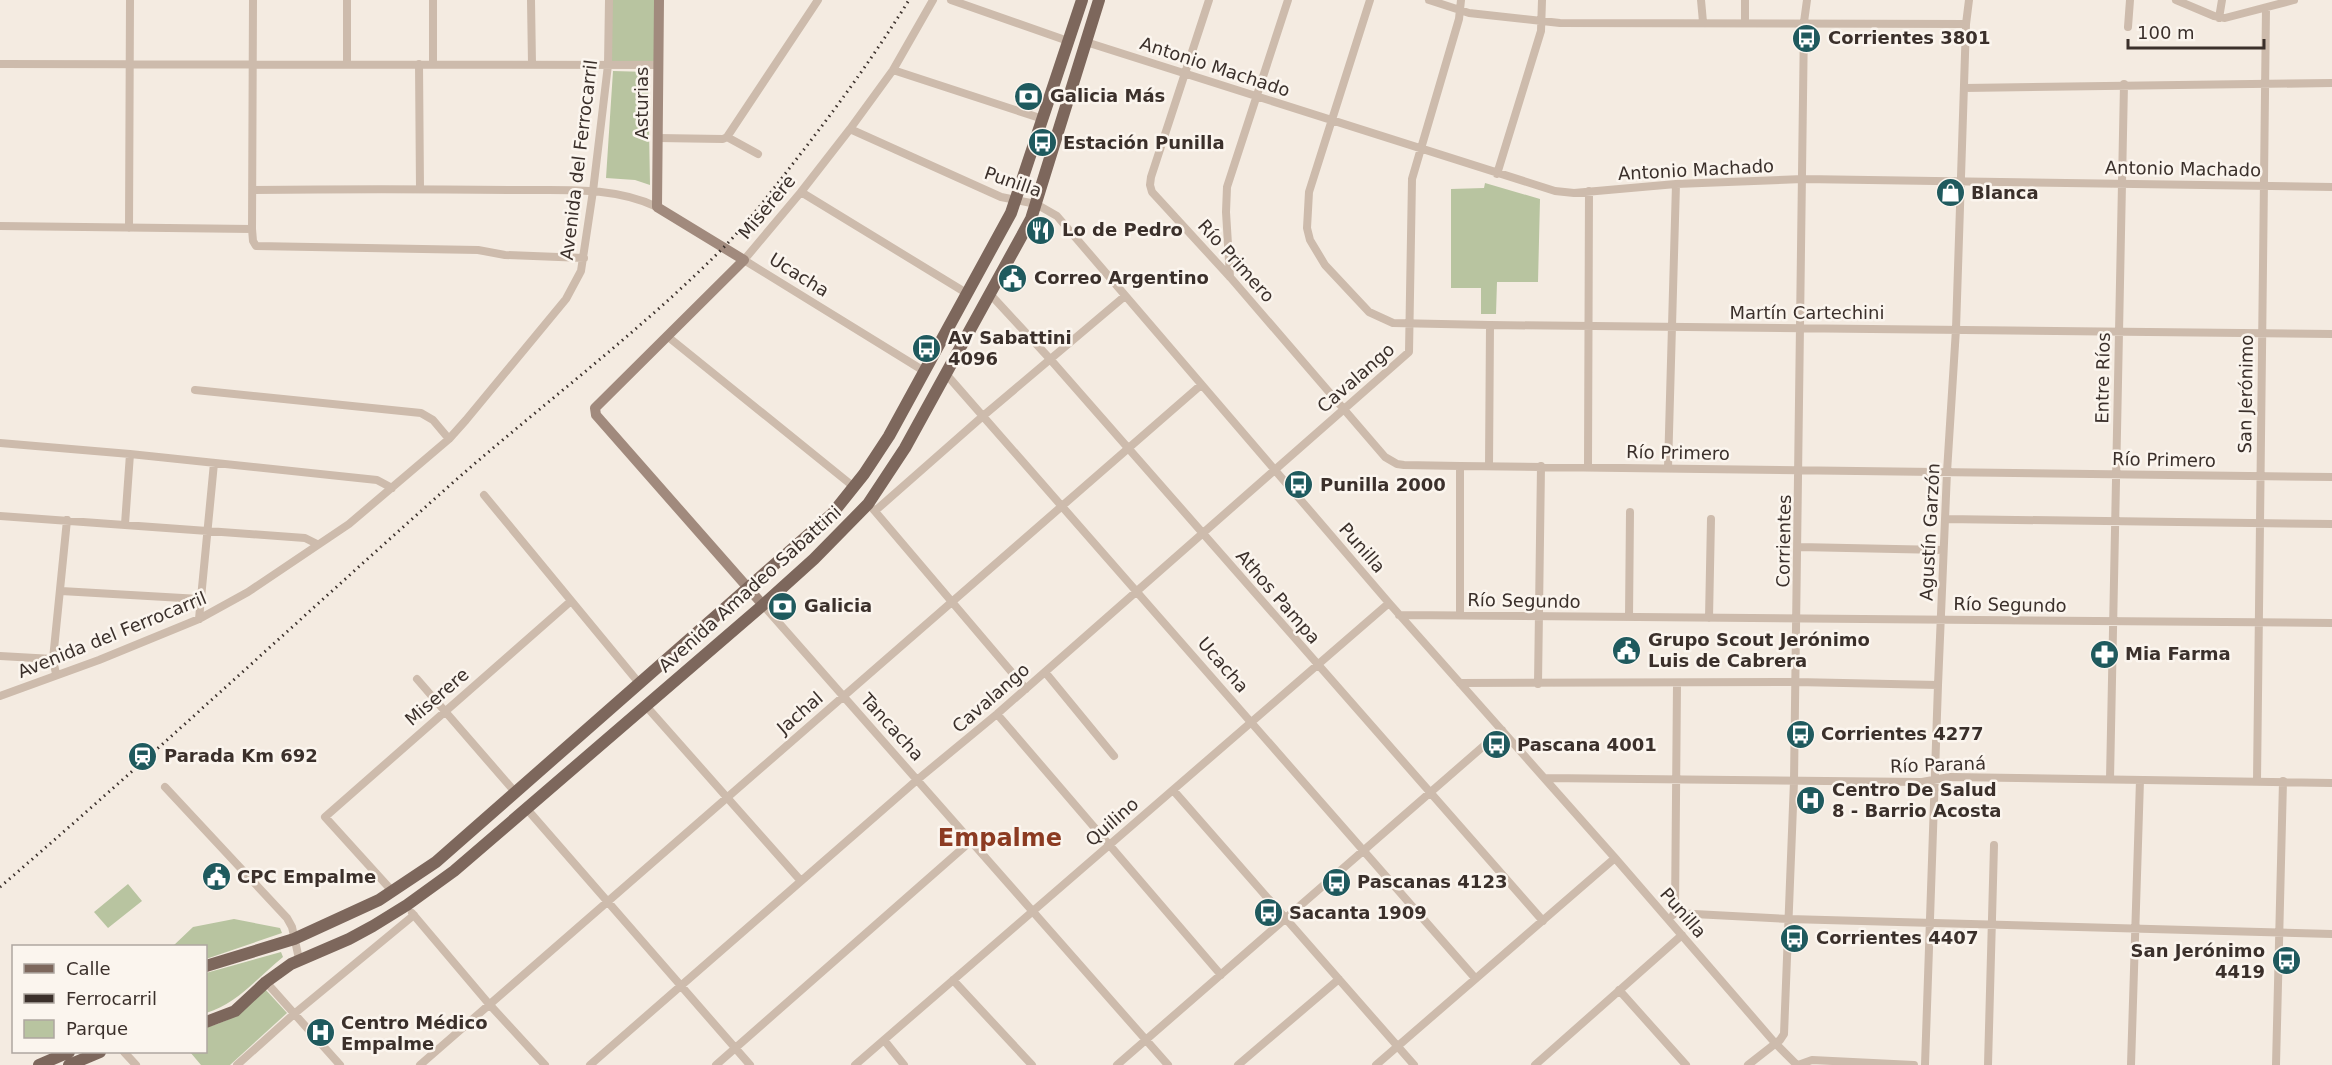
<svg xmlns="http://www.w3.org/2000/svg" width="2332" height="1065" font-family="'DejaVu Sans',sans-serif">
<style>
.green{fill:#b8c4a0}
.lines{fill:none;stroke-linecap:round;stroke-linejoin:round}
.street{stroke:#cdbbac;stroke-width:8}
.secondary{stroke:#a18a7d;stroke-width:10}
.primary{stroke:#7d675c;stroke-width:12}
.rail{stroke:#3b302b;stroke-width:3;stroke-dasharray:1.5 4.5;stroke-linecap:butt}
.labels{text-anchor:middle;stroke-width:5;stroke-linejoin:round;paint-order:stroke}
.poi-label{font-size:18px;font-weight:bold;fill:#3b302b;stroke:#fbf5ee;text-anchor:start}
.street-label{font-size:18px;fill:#3b302b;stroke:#fbf5ee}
.district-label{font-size:24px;font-weight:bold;fill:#8c3b22;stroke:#fbf5ee}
</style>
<rect width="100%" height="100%" fill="#f4ebe1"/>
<path class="green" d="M612,0H655V61H610Z
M613,71L648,72L650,185L635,180L606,178Z
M1485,183L1540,199L1538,282H1497L1496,314H1481V288H1451V189L1484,188Z
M128,884L142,901L108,928L94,912Z
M234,919L280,928L282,933L206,959V946H173L193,927Z
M281,952L283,957C258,977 237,1004 206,1013V973Z
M265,989L287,1013L230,1065H201L190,1052H206V1027C233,1021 246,1009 265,989Z"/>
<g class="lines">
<path class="street" d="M253,0L252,229L253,241L256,246L478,250L505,255L584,258
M531,0L532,64
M951,0L1068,41
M1209,0L1151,177L1150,185L1152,192L1230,277L1385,457L1397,464L1404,465L1460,466L2332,477
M1370,0L1309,192L1307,228L1310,240L1325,265L1369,312L1393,323L1490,325L2332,334
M1429,0L1469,13L1560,23L1966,24
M1701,0L1703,22
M2176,0L2214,16L2225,18L2294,0
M2219,18L2222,0
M1745,22V0
M2128,27L2130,0
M1086,42L1555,191L1574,193L1676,184L1803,179L2332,187
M0,64L658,65
M347,64V0
M419,64L420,189
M433,64V0
M893,70L1043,119
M1964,88L2332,83
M850,129L1001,197L1036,204L1057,216L1389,603L1615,858L1775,1043L1797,1065
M727,137L818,0
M658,138L723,139L727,137L758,154
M1497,174L1541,31L1542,0
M253,190C339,189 424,189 509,190C557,191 612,185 657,207
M801,192L968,294
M0,226L252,229
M129,228L130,0
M1230,277L1226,212L1227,187L1288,0
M990,294L1050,359L1543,921
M667,336L854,487
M924,371L744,260L801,192L850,129L893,70L933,0
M946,374L1475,978
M195,390L421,413L433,420L449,439
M0,443L130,454L377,480L392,488
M1460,466V615
M1489,466L1490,325
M1588,467L1589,191
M1668,468L1676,184
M484,495L639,683
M873,509L1026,689
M875,511L983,416L1125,296
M0,516L305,538L317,544
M1945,519L2332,524
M125,524L130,454
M1799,547L1943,550
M61,591L200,599
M763,605L1168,1065
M1399,615L2332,623
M1629,617L1630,512
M1709,618L1711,519
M199,619L214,463
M0,656L53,659
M1045,672L1114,756
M56,674L53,659L67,520
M417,679L515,792
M1460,683L1796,682L1938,685
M1538,684L1541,466
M0,696L99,660L199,619L248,592L349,524L449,439L466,420L566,299L581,271L593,191L608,65L609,0
M646,706L801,881
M997,714L1221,975
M1545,778L1922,782L1950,777L2332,783
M2110,779L2124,84
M2257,781L2266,8
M165,787L287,918L292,927L299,959
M1173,790L1414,1065
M526,808L750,1065
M393,892L325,817L571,601
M412,913L489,1004L545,1065
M1675,913L1789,919L2332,934
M1673,915L1675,913L1677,684
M953,980L1032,1065
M266,982L340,1065
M1619,990L1686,1065
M884,1040L904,1065
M124,1052L136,1065
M237,1065L294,1014L414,915
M420,1065L1201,385
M590,1065L917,780L997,714L1409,352L1412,179L1459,19L1461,0
M716,1065L971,841
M855,1065L1389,603
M1117,1065L1502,730
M1238,1065L1339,979
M1376,1065L1615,858
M1535,1065L1682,935
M1748,1065L1780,1040L1784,1034L1794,781L1804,22L1807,0
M1798,1065L1812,1060L1914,1065
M1925,1065L1938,685L1947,472L1956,329L1966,24L1969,0
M1988,1065L1994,845
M2131,1065L2140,780
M2276,1065L2283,781"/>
<path class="secondary" d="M659,0L657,207L744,260L595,408L596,415L763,605"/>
<path class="primary" d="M206,966L294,939L379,900L436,862L832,514L864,474L889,436L1011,213L1082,0
M206,1022L235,1011L266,982L291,964L349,939L373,926L407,905L454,871L763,605L814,559L868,504L905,448L1031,219L1099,0
M39,1065L69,1052
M69,1065L100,1052"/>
<path class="rail" d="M0,887C149,759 293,625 440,494C534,410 636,336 725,246C753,217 777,184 802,152C840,103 876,53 909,0"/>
</g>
<defs>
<symbol id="bus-disc" viewBox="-11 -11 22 22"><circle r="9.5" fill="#1f5a5e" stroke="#fbf5ee"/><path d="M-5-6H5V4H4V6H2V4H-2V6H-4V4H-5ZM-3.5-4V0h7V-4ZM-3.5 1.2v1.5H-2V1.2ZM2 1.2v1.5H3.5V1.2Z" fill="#fff"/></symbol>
<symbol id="bank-disc" viewBox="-11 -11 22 22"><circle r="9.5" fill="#1f5a5e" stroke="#fbf5ee"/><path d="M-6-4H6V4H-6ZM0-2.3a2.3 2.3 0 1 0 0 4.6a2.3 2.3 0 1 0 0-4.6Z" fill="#fff"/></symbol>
<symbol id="shop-disc" viewBox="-11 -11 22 22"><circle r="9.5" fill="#1f5a5e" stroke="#fbf5ee"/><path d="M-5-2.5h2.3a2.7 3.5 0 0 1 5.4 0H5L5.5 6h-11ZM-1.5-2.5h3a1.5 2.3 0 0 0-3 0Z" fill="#fff"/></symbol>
<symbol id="restaurant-disc" viewBox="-11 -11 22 22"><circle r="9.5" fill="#1f5a5e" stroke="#fbf5ee"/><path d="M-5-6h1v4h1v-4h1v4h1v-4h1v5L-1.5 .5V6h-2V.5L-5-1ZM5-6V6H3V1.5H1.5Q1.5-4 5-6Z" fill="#fff"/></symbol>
<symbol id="civic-disc" viewBox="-11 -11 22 22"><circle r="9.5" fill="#1f5a5e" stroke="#fbf5ee"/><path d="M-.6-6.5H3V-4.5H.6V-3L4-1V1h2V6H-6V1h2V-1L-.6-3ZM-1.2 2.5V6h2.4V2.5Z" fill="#fff"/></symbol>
<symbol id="pharmacy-disc" viewBox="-11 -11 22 22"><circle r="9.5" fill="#1f5a5e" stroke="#fbf5ee"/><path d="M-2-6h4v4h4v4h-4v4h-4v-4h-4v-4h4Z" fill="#fff"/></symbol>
<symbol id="station-disc" viewBox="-11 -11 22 22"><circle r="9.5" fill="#1f5a5e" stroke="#fbf5ee"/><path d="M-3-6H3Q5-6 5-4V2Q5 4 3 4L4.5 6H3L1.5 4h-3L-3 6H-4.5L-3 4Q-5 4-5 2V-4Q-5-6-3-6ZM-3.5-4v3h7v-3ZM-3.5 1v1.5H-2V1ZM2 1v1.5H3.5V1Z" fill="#fff"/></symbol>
<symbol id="hospital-disc" viewBox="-11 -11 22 22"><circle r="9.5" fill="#1f5a5e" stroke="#fbf5ee"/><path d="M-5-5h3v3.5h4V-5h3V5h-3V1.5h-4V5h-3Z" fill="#fff"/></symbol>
</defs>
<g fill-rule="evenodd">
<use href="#bus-disc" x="1790" y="22" width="33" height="33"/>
<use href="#bank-disc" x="1012" y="80" width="33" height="33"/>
<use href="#bus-disc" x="1026" y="126" width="33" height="33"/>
<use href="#shop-disc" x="1934" y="176" width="33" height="33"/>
<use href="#restaurant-disc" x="1024" y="214" width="33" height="33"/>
<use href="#civic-disc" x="996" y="262" width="33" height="33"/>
<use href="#bus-disc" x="910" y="332" width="33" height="33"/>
<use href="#bus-disc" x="1282" y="468" width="33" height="33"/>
<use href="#bank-disc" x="766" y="590" width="33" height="33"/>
<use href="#civic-disc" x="1610" y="634" width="33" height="33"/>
<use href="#pharmacy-disc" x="2088" y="638" width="33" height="33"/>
<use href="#bus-disc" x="1784" y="718" width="33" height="33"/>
<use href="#bus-disc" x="1480" y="728" width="33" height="33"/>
<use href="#station-disc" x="126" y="740" width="33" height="33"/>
<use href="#hospital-disc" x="1794" y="784" width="33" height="33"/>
<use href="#civic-disc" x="200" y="860" width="33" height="33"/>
<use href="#bus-disc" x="1320" y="866" width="33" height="33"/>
<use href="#bus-disc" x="1252" y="896" width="33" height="33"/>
<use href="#bus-disc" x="1778" y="922" width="33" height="33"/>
<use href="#bus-disc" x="2270" y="944" width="33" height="33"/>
<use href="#hospital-disc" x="304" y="1016" width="33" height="33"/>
</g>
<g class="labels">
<g class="poi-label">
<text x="1828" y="44">Corrientes 3801</text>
<text x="1050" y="102">Galicia Más</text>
<text x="1063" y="149">Estación Punilla</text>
<text x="1971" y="199">Blanca</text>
<text x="1062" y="236">Lo de Pedro</text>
<text x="1034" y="284">Correo Argentino</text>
<text x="948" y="344">Av Sabattini<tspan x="948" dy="21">4096</tspan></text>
<text x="1320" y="491">Punilla 2000</text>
<text x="804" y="612">Galicia</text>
<text x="1648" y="646">Grupo Scout Jerónimo<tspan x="1648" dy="21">Luis de Cabrera</tspan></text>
<text x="2125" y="660">Mia Farma</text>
<text x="1821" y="740">Corrientes 4277</text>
<text x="1517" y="751">Pascana 4001</text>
<text x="164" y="762">Parada Km 692</text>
<text x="1832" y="796">Centro De Salud<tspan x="1832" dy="21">8 - Barrio Acosta</tspan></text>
<text x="237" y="883">CPC Empalme</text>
<text x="1357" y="888">Pascanas 4123</text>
<text x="1289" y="919">Sacanta 1909</text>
<text x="1816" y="944">Corrientes 4407</text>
<text x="2265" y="957" text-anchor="end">San Jerónimo<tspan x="2265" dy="21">4419</tspan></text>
<text x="341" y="1029">Centro Médico<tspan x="341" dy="21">Empalme</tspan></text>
</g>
<g class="street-label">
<text transform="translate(1215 67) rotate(18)" y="6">Antonio Machado</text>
<text transform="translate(642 103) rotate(-90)" y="6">Asturias</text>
<text transform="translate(579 160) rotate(-83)" y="6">Avenida del Ferrocarril</text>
<text transform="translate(2183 169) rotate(1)" y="6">Antonio Machado</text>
<text transform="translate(1696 170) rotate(-3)" y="6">Antonio Machado</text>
<text transform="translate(1013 182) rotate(19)" y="6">Punilla</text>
<text transform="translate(767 207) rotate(-50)" y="6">Miserere</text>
<text transform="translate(1236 261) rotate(48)" y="6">Río Primero</text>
<text transform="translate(799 275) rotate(32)" y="6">Ucacha</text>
<text x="1807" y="319">Martín Cartechini</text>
<text transform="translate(1356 378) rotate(-41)" y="6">Cavalango</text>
<text transform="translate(2103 378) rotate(-89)" y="6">Entre Ríos</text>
<text transform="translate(2246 394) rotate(-89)" y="6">San Jerónimo</text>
<text transform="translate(1678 453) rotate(1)" y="6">Río Primero</text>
<text transform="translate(2164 460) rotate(1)" y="6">Río Primero</text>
<text transform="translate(1930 532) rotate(-87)" y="6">Agustín Garzón</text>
<text transform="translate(1784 541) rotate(-89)" y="6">Corrientes</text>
<text transform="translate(1362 548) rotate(49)" y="6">Punilla</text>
<text transform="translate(750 589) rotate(-42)" y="6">Avenida Amadeo Sabattini</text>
<text transform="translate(1278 597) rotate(49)" y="6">Athos Pampa</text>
<text transform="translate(1524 601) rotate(1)" y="6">Río Segundo</text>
<text transform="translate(2010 605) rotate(1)" y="6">Río Segundo</text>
<text transform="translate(112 635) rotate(-22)" y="6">Avenida del Ferrocarril</text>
<text transform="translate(1223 665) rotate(49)" y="6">Ucacha</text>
<text transform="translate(437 697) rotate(-41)" y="6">Miserere</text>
<text transform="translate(991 698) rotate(-41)" y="6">Cavalango</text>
<text transform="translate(800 713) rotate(-41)" y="6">Jachal</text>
<text transform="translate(892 727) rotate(48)" y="6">Tancacha</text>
<text transform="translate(1938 765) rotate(-2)" y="6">Río Paraná</text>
<text transform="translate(1112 822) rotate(-41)" y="6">Quilino</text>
<text transform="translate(1683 913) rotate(49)" y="6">Punilla</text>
</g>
<g class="district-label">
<text x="1000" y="846">Empalme</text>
</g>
</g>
<rect x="12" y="945" width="195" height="108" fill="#fbf5ee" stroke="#aea6a0" stroke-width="1.5"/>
<rect x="24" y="964" width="30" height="9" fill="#7d675c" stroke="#aea6a0" stroke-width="1.5"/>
<text x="66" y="975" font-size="18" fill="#3b302b">Calle</text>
<rect x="24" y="994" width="30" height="9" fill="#3b302b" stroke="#aea6a0" stroke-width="1.5"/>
<text x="66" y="1005" font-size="18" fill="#3b302b">Ferrocarril</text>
<rect x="24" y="1020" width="30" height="18" fill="#b8c4a0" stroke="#aea6a0" stroke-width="1.5"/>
<text x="66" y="1035" font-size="18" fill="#3b302b">Parque</text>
<path d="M2128 39v9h136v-9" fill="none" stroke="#3b302b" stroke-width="3"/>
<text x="2137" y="39" font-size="18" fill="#3b302b" stroke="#fbf5ee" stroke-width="4.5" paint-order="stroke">100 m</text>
</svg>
